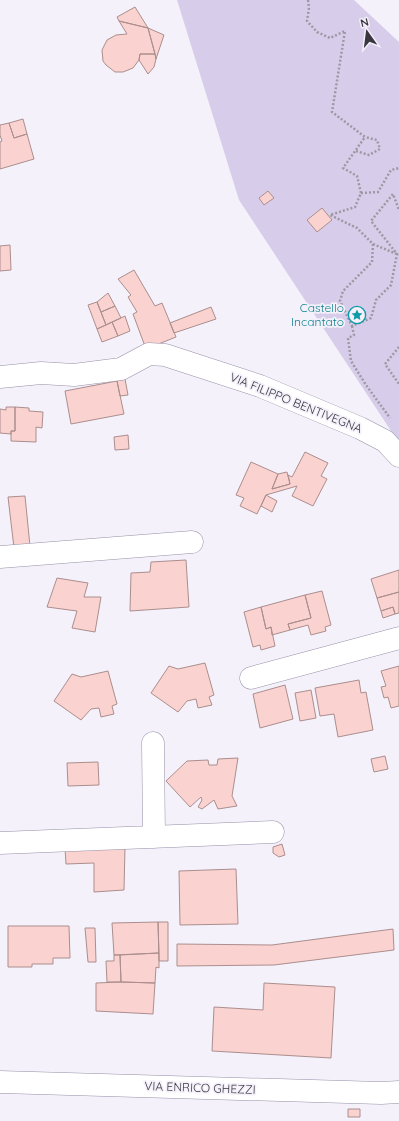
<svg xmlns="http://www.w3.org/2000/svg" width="399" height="1121" font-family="Quicksand,sans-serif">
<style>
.green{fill:#d7cdea}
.building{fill:#fad2d0;stroke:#ab8e8d}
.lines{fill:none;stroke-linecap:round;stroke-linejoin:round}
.minor-casing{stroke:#9790a7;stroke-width:23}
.tertiary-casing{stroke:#9790a7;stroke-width:23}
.path{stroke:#9c99a3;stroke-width:2.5;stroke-dasharray:2 2;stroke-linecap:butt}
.minor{stroke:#fff;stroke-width:22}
.tertiary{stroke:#fff;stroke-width:22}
.labels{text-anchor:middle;stroke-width:3.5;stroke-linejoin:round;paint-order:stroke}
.culture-label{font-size:12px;fill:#0d838f;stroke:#f4f1fb;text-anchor:end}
.street-label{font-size:12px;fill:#393640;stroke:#f4f1fb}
</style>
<rect width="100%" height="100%" fill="#f4f1fb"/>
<path class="green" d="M177,0H354L399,42V443L239,200Z"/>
<path class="building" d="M135,7L148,28L119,21L117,17Z
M119,21L148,28L155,54H140L139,60L133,68L123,72H115L106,65L103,61L102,50L107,40L116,35L127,34Z
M148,28L164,35L156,59L155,54Z
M140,54H155L156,59L154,67L148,74L139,60Z
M23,119L27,134L14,138L9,123Z
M9,123L14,138L27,134L34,159L0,169V142L2,141L0,135V125Z
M268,191L274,198L264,205L259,198Z
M322,208L332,220L317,232L307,220Z
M10,245L11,270L0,271V246Z
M134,270L155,306L162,303L176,337L146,349L133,314L137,312L128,297L131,295L118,279Z
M108,293L115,306L101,312L97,302Z
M97,302L106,325L97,329L88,305Z
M115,306L121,318L106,325L101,312Z
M211,307L216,319L174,333L170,323Z
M125,316L130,331L118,336L112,322Z
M112,322L118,336L102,342L97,329Z
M125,379L128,395L120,396L117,381Z
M117,381L124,414L71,424L65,391Z
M6,407H15V431H11V434L0,433V409L6,410Z
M15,407L29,408V411L43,412L42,428L36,427V442L11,441V431H15Z
M128,435L129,449L115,450L114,437Z
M305,452L328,463L321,476L327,479L313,506L292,496L297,486L266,495L257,514L240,506L244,498L236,495L251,462L278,474L272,489L290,484L288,475L292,477Z
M287,472L290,484L272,489L278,474Z
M266,495L277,501L272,512L261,506Z
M25,496L30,546L14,548L8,497Z
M186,560L189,607L130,611L131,573L150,572L151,562Z
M399,570V592L377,598L371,579Z
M57,578L88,583L84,597H101L95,632L72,628L77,611L47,607Z
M322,591L331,625L325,627L326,631L311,635L308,625L290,630L288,624L311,618L305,595Z
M399,592V613L395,614L393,607L381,611L377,598Z
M305,595L311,618L288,624L290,630L272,635L271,627L266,629L261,607Z
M261,607L266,629L271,627L275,646L261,650L260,645L253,647L244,612Z
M393,607L395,614L383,618L381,611Z
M205,663L214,695L209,697L212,705L198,708L196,699L187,701L178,712L151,693L169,666L178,669Z
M399,666V706L391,708L388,697L384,698L381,687L386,686L381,671Z
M108,671L117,704L112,706L114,714L101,717L99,708L91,709L81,720L54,701L72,674L81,677Z
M359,680L361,693L366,692L373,730L338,737L334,714L320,716L315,688Z
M285,685L293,719L260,728L253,694Z
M311,690L316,718L300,721L295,693Z
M385,756L388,769L374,772L371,759Z
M238,758L232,796L237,806L218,809L214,800L202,809L198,807L202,800L201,797L190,807L166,781L187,761L208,760L209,765H217L218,759Z
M98,762L99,785L68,786L67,763Z
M282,844L285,855L279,857L273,853V847Z
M125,847L124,890L94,892V863L66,864L65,848Z
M236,869L238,924L180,925L179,871Z
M158,922H168V961H159Z
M158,922L159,953L114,955L112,923Z
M8,926H69L70,958H53V964H32V967H8Z
M85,928H95L96,962H88Z
M393,929L394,950L274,965L177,966V944L272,945Z
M159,953V968L156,967L155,983L121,982L120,955Z
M114,955H120L121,982H107L106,961H114Z
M121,982L155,983L153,1014L96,1011V983Z
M264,983L335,987L331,1058L212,1051L214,1007L263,1010Z
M348,1109H360V1117H348Z"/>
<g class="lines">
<defs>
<path id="minor" d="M0,377L41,373L74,375L121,369L149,354L165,355L260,386L360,428L385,441L399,456
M0,557L192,542
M251,678L399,638
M153,743L154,837
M0,843L273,832"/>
<path id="tertiary" d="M0,1082L381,1093L399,1092"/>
</defs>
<use href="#minor" class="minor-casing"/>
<use href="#tertiary" class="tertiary-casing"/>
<path class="path" d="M308,0L309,8L307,21L317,32L330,38L345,31L332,112L365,137L343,168L357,176L361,193L355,207L330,215L357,228L373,244L399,255
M356,151L369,155L380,149L377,140L365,137
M361,193L378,192L391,170L399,168
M373,244L372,262L343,291L340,301L352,326L371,318L376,300L391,285L397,254L371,221L393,194L399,210
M352,326L354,335L348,338L351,361L366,385L390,418
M399,347L385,364L399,384"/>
<use href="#minor" class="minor"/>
<use href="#tertiary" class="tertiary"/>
</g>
<defs>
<symbol id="sight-ring" viewBox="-11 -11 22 22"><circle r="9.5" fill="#f4f1fb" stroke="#0f9aa8" stroke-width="1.5"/><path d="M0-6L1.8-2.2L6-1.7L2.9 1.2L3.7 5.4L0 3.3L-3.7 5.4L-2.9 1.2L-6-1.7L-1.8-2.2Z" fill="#0f9aa8"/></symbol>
</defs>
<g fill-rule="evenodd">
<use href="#sight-ring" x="347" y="305" width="20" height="20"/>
</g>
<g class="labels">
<g class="culture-label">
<text x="344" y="312">Castello<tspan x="344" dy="14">Incantato</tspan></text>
</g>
<g class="street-label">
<text transform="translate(296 403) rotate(22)" y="4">VIA FILIPPO BENTIVEGNA</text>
<text transform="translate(200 1088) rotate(2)" y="4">VIA ENRICO GHEZZI</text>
</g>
</g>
<g transform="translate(367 32) rotate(346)" stroke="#f4f1fb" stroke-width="3" paint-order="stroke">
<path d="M0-3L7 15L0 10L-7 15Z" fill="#393640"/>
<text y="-6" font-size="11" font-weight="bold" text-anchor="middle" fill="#393640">N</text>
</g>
</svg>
